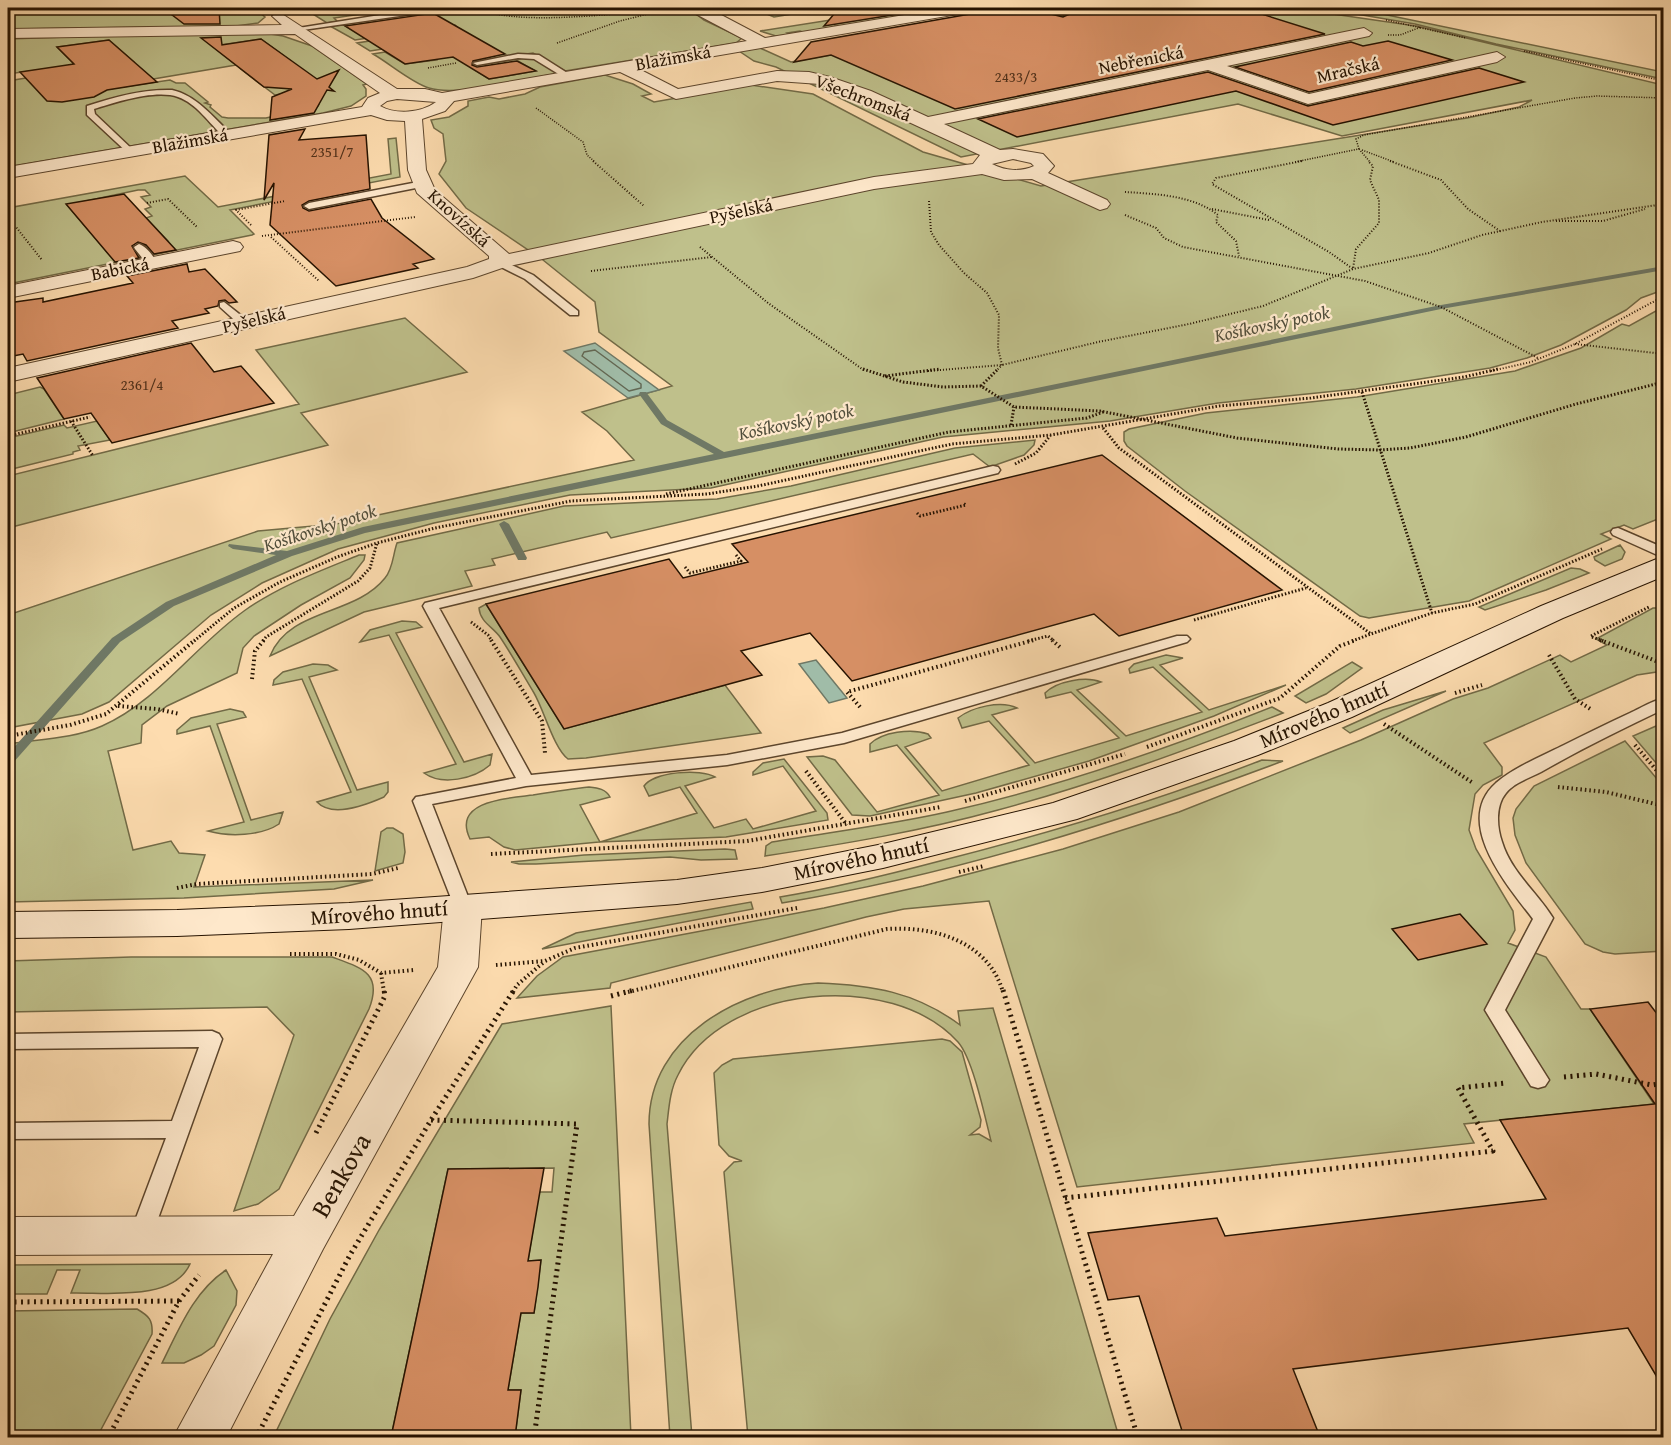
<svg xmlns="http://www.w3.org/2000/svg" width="1671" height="1445" font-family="'Gentium Book Plus',serif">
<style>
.green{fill:#bfc08b;stroke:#726a46;stroke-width:1.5;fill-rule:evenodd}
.water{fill:#a0bca8;stroke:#6f7865;stroke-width:1.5}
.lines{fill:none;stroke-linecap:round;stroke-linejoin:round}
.shore{stroke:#636854;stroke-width:1.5}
.stream{fill:#6f7865;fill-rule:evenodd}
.building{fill:#d68f64;stroke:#261301;stroke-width:1.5}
.service-casing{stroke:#5c452c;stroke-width:3}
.minor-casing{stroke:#5c452c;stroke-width:2}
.secondary-casing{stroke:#261301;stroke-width:2}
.path-far4{stroke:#261301;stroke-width:1.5;stroke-dasharray:1 1.5;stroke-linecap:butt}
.path-far3{stroke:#261301;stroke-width:2;stroke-dasharray:1 2;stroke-linecap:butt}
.path-far2{stroke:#261301;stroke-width:3;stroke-dasharray:1.5 2;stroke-linecap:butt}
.path-far1{stroke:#261301;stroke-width:4;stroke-dasharray:1.5 3;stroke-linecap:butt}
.path{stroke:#261301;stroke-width:5;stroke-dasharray:2 4.5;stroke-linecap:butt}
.service{fill:#fee8cb;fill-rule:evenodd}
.minor{fill:#fee8cb;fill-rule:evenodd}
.secondary{fill:#fee8cb;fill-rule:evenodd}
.labels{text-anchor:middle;stroke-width:4.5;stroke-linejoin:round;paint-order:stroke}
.far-number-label{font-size:15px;fill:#52321a}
.far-street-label{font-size:18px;fill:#261301;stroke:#fee8cb}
.far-water-label{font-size:18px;font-style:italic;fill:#514e3b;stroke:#fee8cb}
.street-label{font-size:21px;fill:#261301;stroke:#fee8cb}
.near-street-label{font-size:26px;fill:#261301;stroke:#fee8cb}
</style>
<rect width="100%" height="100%" fill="#fddcaf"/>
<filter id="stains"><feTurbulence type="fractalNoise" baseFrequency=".00333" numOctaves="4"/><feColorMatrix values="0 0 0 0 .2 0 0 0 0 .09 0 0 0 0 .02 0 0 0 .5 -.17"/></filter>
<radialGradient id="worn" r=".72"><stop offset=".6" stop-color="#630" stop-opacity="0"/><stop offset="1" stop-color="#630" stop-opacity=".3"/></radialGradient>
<path class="green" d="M13,8H254L265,17L258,23L236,26L8,29V9Z
M309,8H403L334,18L337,21L327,23L305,9Z
M431,8H672L692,11L704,20L742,38L736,43L565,71L533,53L468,62L472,65L533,57L558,73C526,79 457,97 429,88C412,83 389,63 373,54L385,52L405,64L437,60L428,42L370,51L357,43L457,27L455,25L355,40L330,26L344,25L359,34L437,13ZM518,61L535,71L489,79L473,69Z
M752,8H829L774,17Z
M907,8H944L844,26H834L836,27L805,33L800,31L787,33L790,35L776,36L760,31Z
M1100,8H1291L1416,26L1663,85V290L1641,298L1626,310L1561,345L1527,358L1490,368L1356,389L1218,403L1110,421L943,437L711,488L570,495L434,523L338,549L262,583L211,615L109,702L82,714L8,728V615L258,531L336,524L634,460L607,431L582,412L672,386L599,332L595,302L543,260L466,208L439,174L446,161L443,134L434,128L431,120L449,117L468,106V101L489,97L499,99L525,94L540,87L605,75L633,84L651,94L642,96L654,102L751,85L813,94L923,152L1041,186L1467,118L1519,107L1532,100L1342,136L1238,104L961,157L776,67L754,61L739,51L760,48L791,62Z
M1321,8L1363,10L1663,72V79L1496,44L1415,24Z
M250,31L283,36L312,46L367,84L363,85L366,89V96L351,106L323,113L8,167V81L26,78L96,91L170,80L176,83H185L208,102L205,103L211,105L210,107L222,117L228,118H266L318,106L319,104L281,94L275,95L241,69L291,61L261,39L213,46L236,65L100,88L134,62L109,40L57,47L75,65L8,74V39Z
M396,138L400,177L230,210L254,234L252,235L8,284V208L185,176L218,207L391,174L388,139ZM138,190H145L150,195L141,197L151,207L145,209L152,216L146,218L168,241L108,253L67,205Z
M1663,307V517L1633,529L1624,525L1601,534L1611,539L1469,601L1369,618L1360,616L1185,491L1127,446L1124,441V432L1129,429L1206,413L1357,397L1515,371L1581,348L1622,324L1629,326Z
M405,318L467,372L301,413L328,445L8,528V476L299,404L256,350Z
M40,387L44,389L64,419L8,433V395Z
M97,421L110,440L78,446L80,450L73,452V454L8,470V438L64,425L67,428Z
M1035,440L1034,445L1024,455L990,467L973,454L611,538L607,532L492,559L495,565L465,571L472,586L364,612L270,656C289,608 355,616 385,578C393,569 393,554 397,543L564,506L717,499L791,486L955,448Z
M1620,545L1625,552L1622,559L1605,566L1595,560L1594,557Z
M359,555H365L364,560L350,578L301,605L254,636L243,648L237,673L167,706L142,725L141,743L108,751L133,850L171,841L179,853L205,855L194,887L373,880L334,889L184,898L8,902V744C38,739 73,739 102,726C157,702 195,646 244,611C279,586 320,571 359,555Z
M1571,568L1580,569L1589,573L1546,590L1485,610L1479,607Z
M486,604L564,729L725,685L761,733L586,758L568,759C554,749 544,710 534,693C523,675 512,655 500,637C493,627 480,622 479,608Z
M1653,608H1663V671L1637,675L1484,743L1502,767V775L1483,785L1475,794L1469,830L1476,849L1513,911L1515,930L1508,943L1546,957L1581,1009H1590L1654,1104L1464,1124L1474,1143L1077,1187L989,901L904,909L866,917L611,983L610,988L517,998L537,976L563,957L824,908L923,886L1063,849L1179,812L1361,740L1453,699L1488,688L1560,655L1571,662L1607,645L1596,639Z
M402,621L416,622L422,627L396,633L464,762L492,754L490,765C474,779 442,786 424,773L456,764L389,635L360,642L370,630Z
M1166,655L1183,658L1160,665L1209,710L1286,685L1214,716L1089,761L976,793L870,816L852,815L807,757L823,756L835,760L877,812L939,795L897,745L870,752V744C882,732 911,728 928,734L931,738L905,747L942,791L1029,765L989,721L962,728L958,718C972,707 1001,700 1017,708L992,715L1035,763L1119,738L1071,692L1046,698L1045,693C1057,681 1086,676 1101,682L1077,690L1126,736L1202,712L1153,667L1130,673L1129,669L1134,664Z
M1352,662L1362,668L1326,694L1306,703L1295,696Z
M313,664L328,665L337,670L309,677L357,790L388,782V792L384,797C366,805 332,818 317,802L351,792L302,679L273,685L274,680L283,672Z
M1446,691L1350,733L1343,728L1383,710Z
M1272,707L1283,713C1189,749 1095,784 998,810C922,831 844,844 765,856L766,846L772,842C831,832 889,825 947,812C1058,787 1167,749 1272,707Z
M230,709L243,712L246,717L217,724L251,820L283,812L279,824C261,836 229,837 208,831L244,822L210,726L177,734V730L191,718Z
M1663,723V771L1633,736Z
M1625,741L1663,786V951L1615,954L1603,952L1585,944L1526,863L1515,835L1513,818L1516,809L1534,786Z
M784,759L827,813L828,820L726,837L599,842L515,850L504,847L489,837L470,839C451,800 510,798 533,795C552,792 571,789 589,787C598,788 606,789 610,797L580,805L600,842L697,813L680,787L649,796L644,786C653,772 701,768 715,777L685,786L714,828L746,819L753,829L816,811L783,766L753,775V772L763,763Z
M1262,760L1283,761C1120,822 955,874 782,903L780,897C834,888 887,875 940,861C1050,833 1157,801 1262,760Z
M387,828H393L403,834L405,852L403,863L375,871L381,832Z
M725,849L735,850L737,859L701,860L670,857L536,864H519L511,862L584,855Z
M751,902L753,909L542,949L576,933Z
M131,957H332C362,968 383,973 369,1009L279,1189L258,1204L234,1211L294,1035L267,1007L8,1012V961Z
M818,983C872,985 916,992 960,1025L958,1011L993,1008L1119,1437H748L724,1172L734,1162L742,1161L729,1156L719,1145L714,1073L722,1065L733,1059L942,1039L950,1041L962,1052L981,1120L980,1127L970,1135L979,1134L991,1141C985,1117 973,1059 958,1042C892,969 723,984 678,1075C670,1090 669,1107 667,1124L692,1437H670L649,1124C649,1036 741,988 818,983Z
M611,1006L631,1437H515L521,1390H508L521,1313H534L541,1260L528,1261L539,1192H552L554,1168L448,1169L391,1437L273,1438L330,1319L379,1230L502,1024Z
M190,1264C173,1302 106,1292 71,1293L80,1270H57L47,1294H8V1265Z
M226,1270L237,1291L236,1305L214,1346L201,1355L184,1363H162C179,1329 194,1291 226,1270Z
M137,1309C149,1316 153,1320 152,1334L97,1437H8V1311Z"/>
<path class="water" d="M595,343L659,390L628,398L564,351Z
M816,660L847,698L829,703L799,664Z"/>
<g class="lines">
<path class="shore" d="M595,350L641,384V388L629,391L582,356L584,352Z"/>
<path class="stream" d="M1664,266V270L1441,309L365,533L292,556L174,606L120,642L12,764L8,765V754L112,638L166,602L276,555L233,549L228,546L229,544L287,551L363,527L714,454L661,424L639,394L640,392H646L667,420L724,452L1441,305Z
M504,521L509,524L527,558L526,560H518L517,558L499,524Z"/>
</g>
<path class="building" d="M163,8H219L220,24H184Z
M839,8H936L824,26Z
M979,8H1044L1047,13L1063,17L1072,13L1071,8H1225L1243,13L1252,11L1325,34L955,109L831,55L794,62L811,42L970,14L977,12Z
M433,13L505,54L473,61L472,65L477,67L517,61L536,71L489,79L453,57L405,64L345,26Z
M221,37L222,45L261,39L317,79L339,70L329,87L334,91L327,90L314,113L270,120L272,97L292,89L264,87L201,38Z
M109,40L157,82L107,90L94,97L62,102L47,101L20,72L74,64L57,47Z
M1388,41L1452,60L1309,92L1235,67L1351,42L1363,46Z
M1479,68L1524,82L1333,125L1236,91L1017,137L978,119L1208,72L1308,106Z
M305,129L299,140L366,135L370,189L309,201L302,205L303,208L309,211L371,199L382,218L434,259L413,264L418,268L336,286L270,225L274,183L264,200L269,135Z
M124,194L176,250L154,254L146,245L138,242L132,246L139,258L115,262L66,204Z
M187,264L189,272L205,269L237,302L229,303L225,300L219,301L218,306L205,309L209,313L172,321L178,328L27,361L23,354L8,357V303L43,298V302L133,283L127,276Z
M191,343L214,372L241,366L274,403L112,443L91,413L64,419L37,378Z
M1102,455L1282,590L1119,636L1094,614L852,681L810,633L741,651L762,675L564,729L486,604L669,559L683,578L748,562L732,544Z
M1460,914L1487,944L1418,960L1392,929Z
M1648,1002L1664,1023V1389L1628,1328L1293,1369L1320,1437H1184L1139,1296L1108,1300L1088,1233L1217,1218L1225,1236L1546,1199L1500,1120L1655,1104L1590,1009Z
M544,1168L528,1261L541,1260L538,1287L534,1313H521L508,1390H521L515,1437H391L448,1169Z"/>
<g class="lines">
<defs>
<path id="service" d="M424,8L427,12L296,31L292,29Z
M518,54L539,55L572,76L565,78L534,59L518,58L477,65L473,63Z
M172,90C197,96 212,116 230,133V137H224C210,124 196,103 178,97C156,89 116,102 94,109L95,114L133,150L135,152L130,155L87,115V106C114,97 143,89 172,90Z
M423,181L426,182V186L309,209L304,206L309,203Z
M139,244C146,246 157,259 156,265H148L135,249L134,247Z
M499,259L533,275L578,311V315H570L525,279L495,264V260Z
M224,302L248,321V325H240L220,307V303Z
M993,466L998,467L1000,470L998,473L439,608L531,775L727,755L842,733L1177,636H1187L1190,639L1187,642L844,743L727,765L526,786L432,804L472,907L470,911L463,913L456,911L413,801L416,797L422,796L516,778L423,606L425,603Z
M1618,528L1664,548V558L1613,535L1611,532L1613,529Z
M1664,698V709C1622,729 1581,749 1541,772C1529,778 1514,783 1506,793C1495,806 1497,828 1502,842C1511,872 1537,892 1553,918L1505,1010L1549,1080L1545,1086L1538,1088L1531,1086L1485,1010L1533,919C1508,886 1452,822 1496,783C1515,767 1542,756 1564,745C1586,734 1608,723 1630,713C1641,708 1652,701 1664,698Z
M212,1031L219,1034L222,1039L150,1241L142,1244L134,1241L130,1234L166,1138L8,1139V1123L172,1121L199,1047L8,1049V1034Z"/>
<path id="minor" d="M693,8H708L765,38L947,8H977L975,11L970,12L639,69L678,89L777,71L809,72L830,77L871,91L928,117L1364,28L1372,33L1369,36L1227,66L1309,94L1497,52L1505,57L1497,62L1308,104L1208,70L944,124L1000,150L1013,149L1043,154L1054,166L1048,173L1107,200L1110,204L1107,208L1100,210L1032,179L1004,180L982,174L874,189L505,267L473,278L8,382V368L467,267L489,259V256L417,193L408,170L405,121L387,120L371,115L8,178V167L362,107L368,98L380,93L295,34L8,38V29L282,25L272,16L279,12L397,89H425L442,93L747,41L694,13L692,10ZM620,72L676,99L777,81L820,84L859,99L980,155L973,164L874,177L509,254L435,190L426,170L422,119L445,111L454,101ZM397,99L436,102C421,113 396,115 380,106L387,101ZM1013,159L1031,163L1034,166C1021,172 1005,171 992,164Z
M1046,8H1068L1071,11L1064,15L1048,11Z
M233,241L240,243L243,247L240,251L8,298V286Z
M463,894L476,898L482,907L478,967L323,1249L226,1438H173L273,1254L8,1255V1217L294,1216L438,967L444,907L450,898Z"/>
<path id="secondary" d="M1664,556V576L1563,618L1352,717L1258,755L1077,819L883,868L762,892L677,904L349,929L177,936L8,938V912L177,910L349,903L677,880L762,868L883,844L1053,803L1234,741L1328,703L1541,606Z"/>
</defs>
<use href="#service" class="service-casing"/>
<use href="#minor" class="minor-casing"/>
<use href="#secondary" class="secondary-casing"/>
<path class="path-far4" d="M475,8C515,26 607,14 652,11
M1313,8L1337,12
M995,10L1012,8
M1386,20L1466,38
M1388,35H1400L1421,27
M557,43L620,21L672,8
M1524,51L1664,81
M428,68L456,63
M536,108L583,142L587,155L595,162
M1359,149L1370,162
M1359,149L1356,139L1364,135L1575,98L1597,96L1664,98
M1362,150L1394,162
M1295,162L1359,149"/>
<path class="path-far3" d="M593,161L644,206
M1302,161L1216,178L1212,184L1329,252L1353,269L1356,249L1379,223V200L1370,180L1373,166L1368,161
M1390,161L1441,180L1468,209L1500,231
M1125,192C1155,194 1193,195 1218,215L1216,222L1236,241L1239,256
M929,201L931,232L939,245L964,273L987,293L999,315L998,348L1002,365L996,371
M147,203L168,199L198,228
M1212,209L1269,220
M1125,215L1156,228L1164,238L1183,247L1365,281L1441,307L1538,358
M1556,221H1603L1645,209
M251,225L236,210L285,201
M8,229L16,227L42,260
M262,236L415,217
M271,237L319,281
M700,247L768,303L865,371
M591,271L712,257
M1575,344L1664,354
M928,371L1002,365L1098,342L1189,324L1263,306L1353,269L1429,253L1482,235L1542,222L1664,204
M1491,371L1531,362L1575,344L1664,296"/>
<path class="path-far2" d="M863,369L903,382L943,387L981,386L1014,407L1100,411L1237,438L1338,449L1380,450L1410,448L1466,437L1576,404L1664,382
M885,376L940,369
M981,386L998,369
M1362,392L1432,613
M71,421L93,456
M1011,425L1014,407
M1103,428L1119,448L1371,634L1432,613L1475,604L1602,549
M8,436L90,417
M1015,464L1036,453L1050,436
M666,494L949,432L1087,418L1103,412
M917,513L920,516L966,505L963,503
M685,567L690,573L741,561L736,555
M1194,620L1306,588
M471,622L488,635L492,641
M1591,636L1649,607
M1592,637L1604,641
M194,641L234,608L280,582L337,557L377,543L435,528L571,501L707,494L758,486L952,444L1051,435L1219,406L1311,398L1464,377L1498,369
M263,641L266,637L358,581L370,568L377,543
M1028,641L1048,636L1054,641
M1352,641L1371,634"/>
<path class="path-far1" d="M491,640L542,721L545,753
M1052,640L1062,649
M1600,640L1664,664
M1549,655L1575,699L1592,710
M252,679L255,651L264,640
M1455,693L1482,685
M118,706L157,709L180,714
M860,707L847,692L1034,640
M1384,724L1473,783
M8,736L70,725L106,714L195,640
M1635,745L1664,779
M1147,747L1280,698L1340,646L1356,640
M806,771L847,825
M1558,787L1606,792L1664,806
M965,801L1125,754
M491,854L747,841L941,807
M959,872L984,866
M177,888L197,884L372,874L398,868
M290,954H336L359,960L381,973L414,970
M496,965L545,961L575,948L797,908
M381,973L384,992
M513,992L517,985L545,961
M628,992L887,929C934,926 988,941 1003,992"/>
<path class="path" d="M1003,990L1138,1438
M611,996L634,990
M1564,1077L1596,1074L1652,1085L1664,1083
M431,1120L577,1124L534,1438
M316,1133L385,996L384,990
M1065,1198L1493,1151L1458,1088L1506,1083
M179,1301L199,1275
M8,1302L179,1301L108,1438
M256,1438L350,1255L431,1120L514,990"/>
<use href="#service" class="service"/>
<use href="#minor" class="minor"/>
<use href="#secondary" class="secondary"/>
</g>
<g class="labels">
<g class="far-number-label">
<text x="1016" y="82">2433/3</text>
<text x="332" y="157">2351/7</text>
<text x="142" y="390">2361/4</text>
</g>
<g class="far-street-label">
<text transform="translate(673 58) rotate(-10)" y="6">Blažimská</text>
<text transform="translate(1141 60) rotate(-11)" y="6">Nebřenická</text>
<text transform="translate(1348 70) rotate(-13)" y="6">Mračská</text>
<text transform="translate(863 98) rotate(21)" y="6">Všechromská</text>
<text transform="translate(190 141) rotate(-10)" y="6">Blažimská</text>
<text transform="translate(741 211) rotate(-12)" y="6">Pyšelská</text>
<text transform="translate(459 218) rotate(42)" y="6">Knovízská</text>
<text transform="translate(120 269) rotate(-11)" y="6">Babická</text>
<text transform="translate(254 320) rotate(-13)" y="6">Pyšelská</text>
</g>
<g class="far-water-label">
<text transform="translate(1272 324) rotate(-12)" y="6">Košíkovský potok</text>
<text transform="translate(796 422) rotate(-12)" y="6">Košíkovský potok</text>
<text transform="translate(320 528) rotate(-18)" y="6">Košíkovský potok</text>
</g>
<g class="street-label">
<text transform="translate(1324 715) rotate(-23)" y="7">Mírového hnutí</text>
<text transform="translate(861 859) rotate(-12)" y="7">Mírového hnutí</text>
<text transform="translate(379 913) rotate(-4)" y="7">Mírového hnutí</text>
</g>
<g class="near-street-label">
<text transform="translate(341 1175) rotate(-60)" y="9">Benkova</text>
</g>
</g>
<rect width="1671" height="1445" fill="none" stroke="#fddcaf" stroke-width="30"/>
<rect x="9" y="9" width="1653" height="1427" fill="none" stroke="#261301" stroke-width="3"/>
<rect x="15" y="15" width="1641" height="1415" fill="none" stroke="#261301" stroke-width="1.5"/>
<rect width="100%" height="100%" filter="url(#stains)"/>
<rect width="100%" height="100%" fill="url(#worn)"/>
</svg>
